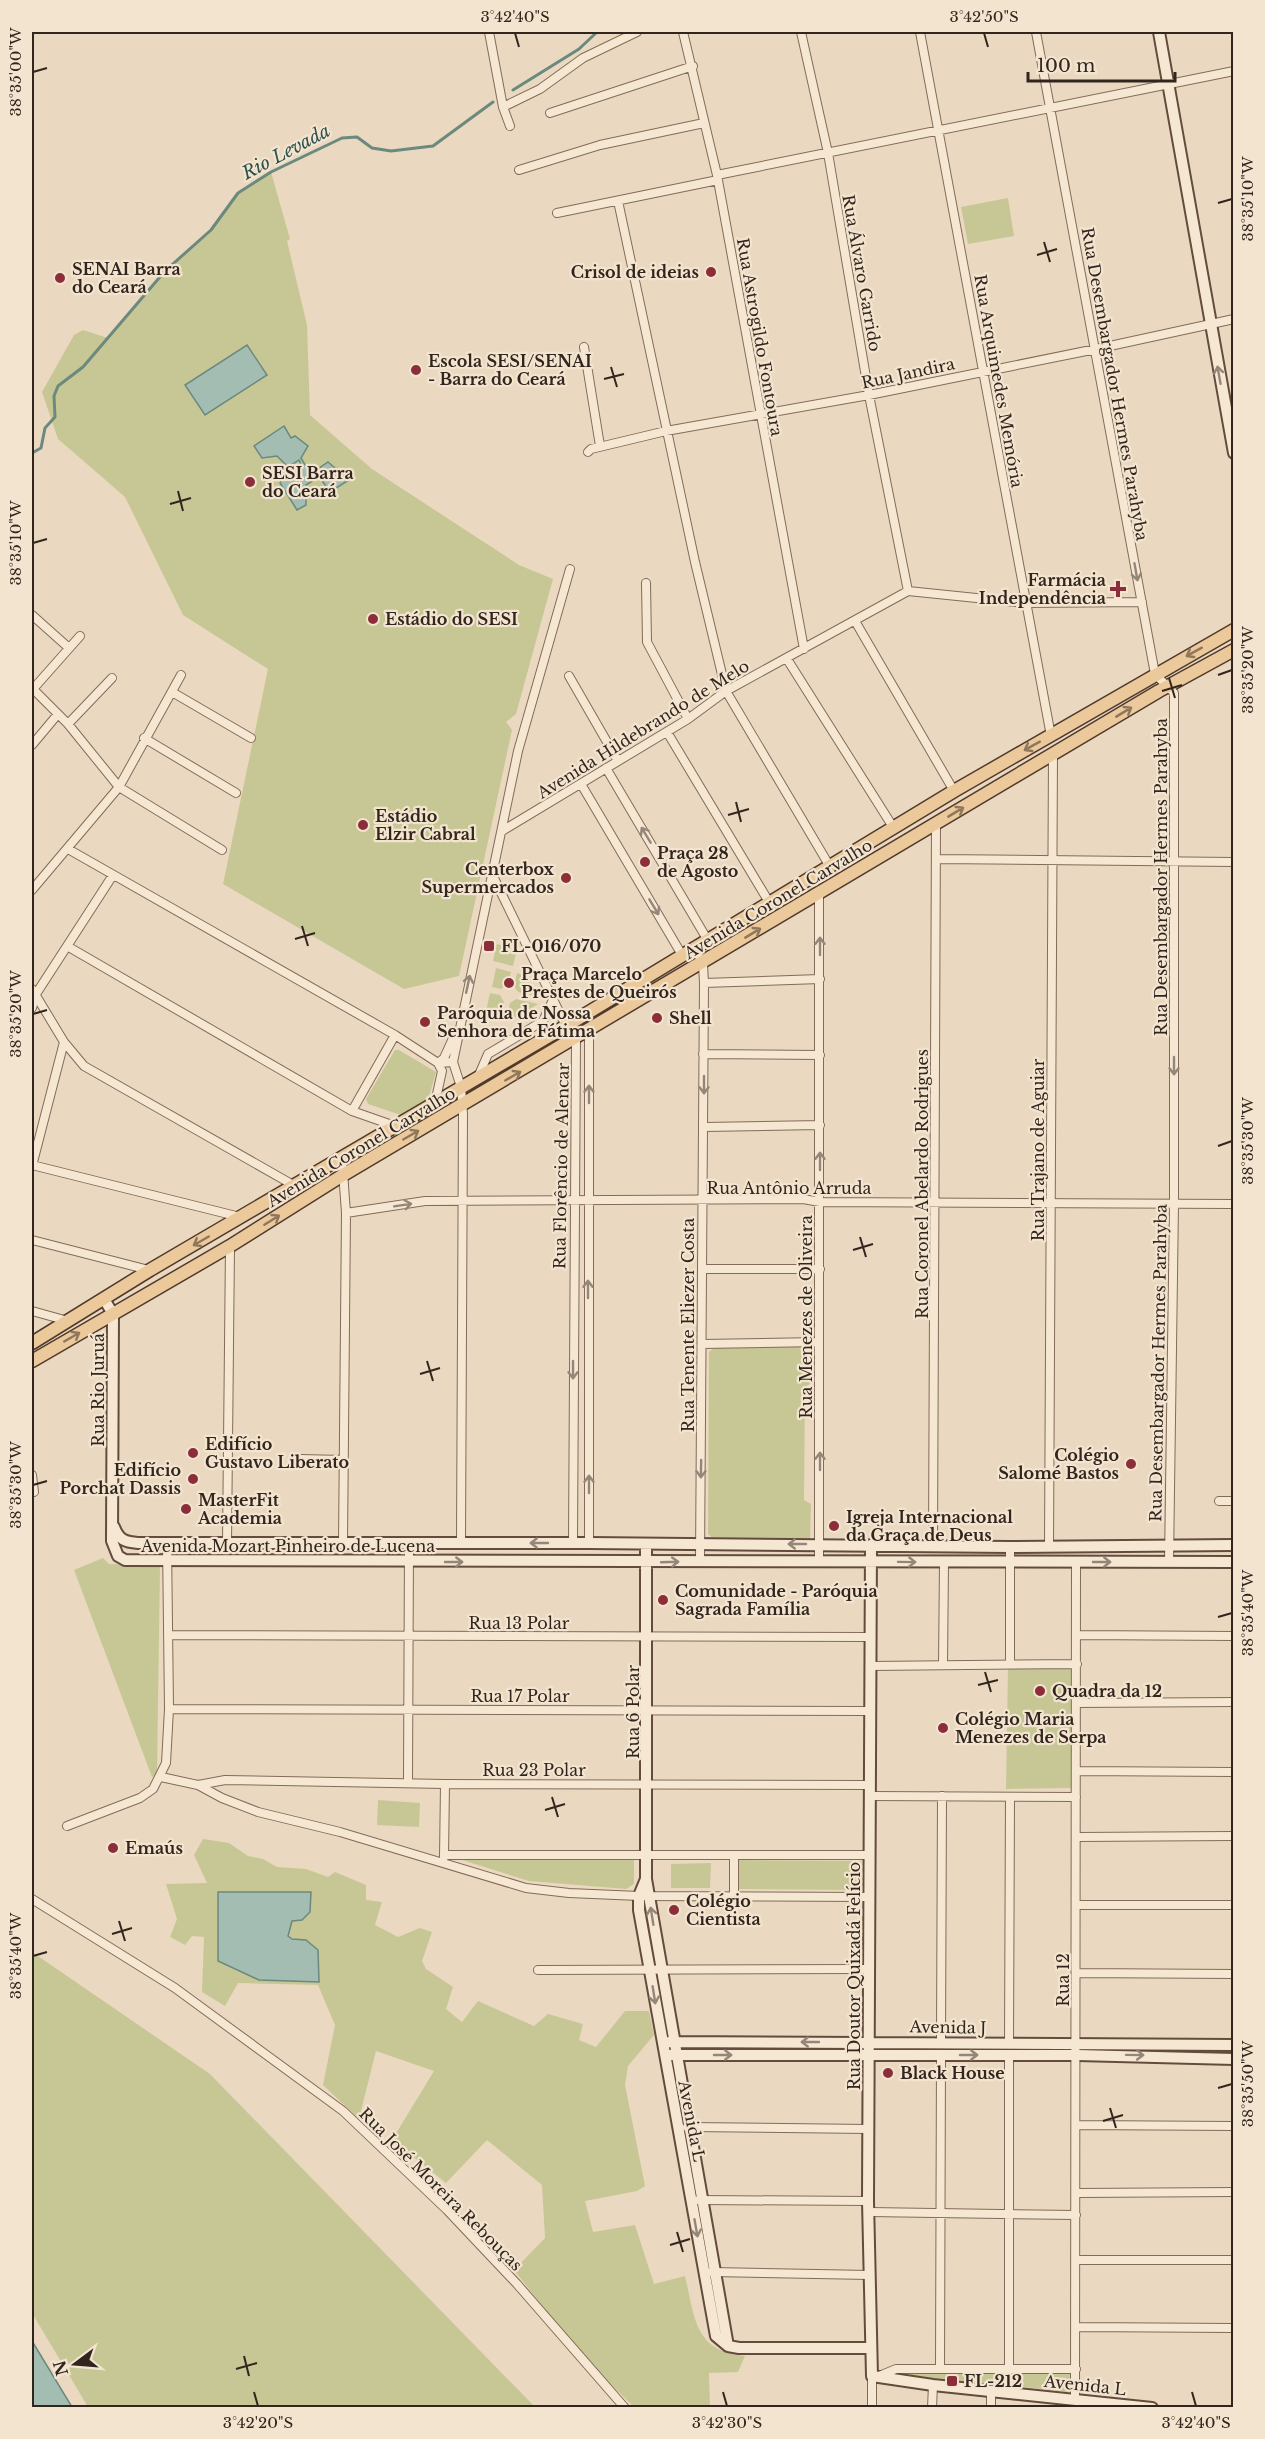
<svg xmlns="http://www.w3.org/2000/svg" width="1265" height="2439" font-family="'Libre Baskerville',serif">
<style>
.green{fill:#c7c795}
.water{fill:#a3bdb2;stroke:#6b897e;stroke-width:1.5}
.lines{fill:none;stroke-linecap:round;stroke-linejoin:round}
.stream{stroke:#6b897e;stroke-width:3}
.street-casing{stroke:#826b5a;stroke-width:10}
.secondary-casing{stroke:#634c3d;stroke-width:14}
.primary-casing{stroke:#503a2e;stroke-width:15}
.street{stroke:#f6e7d3;stroke-width:8}
.secondary{stroke:#f6e7d3;stroke-width:10}
.primary{stroke:#ecc99a;stroke-width:12}
.oneway{stroke:#948678}
.oneway2{stroke:#8f775c}
.ticks{fill:none;stroke:#32251d;stroke-width:2}
.poi-dot{fill:#8c2e39;stroke:#f2e4cf;stroke-width:2}
.labels{text-anchor:middle;stroke-width:4.5;stroke-linejoin:round;paint-order:stroke}
.poi-label{font-size:16px;font-weight:bold;fill:#32251d;stroke:#f2e4cf;text-anchor:start}
.street-label{font-size:16px;fill:#32251d;stroke:#f2e4cf}
.water-label{font-size:18px;font-style:italic;fill:#2d514b;stroke:#f2e4cf}
.neatline{fill:none;stroke:#32251d;stroke-width:2}
.ticks-label{font-size:15px;text-anchor:middle;fill:#32251d}
</style>
<rect width="100%" height="100%" fill="#ead9c0"/>
<path class="green" d="M271,172L290,239L287,241L307,325L310,415L372,469L519,565L553,579L516,714L506,722L512,730L459,976L404,989L223,884L268,669L183,615L125,497L58,439L42,392L74,335L83,330L108,338L165,271L211,230L238,193Z
M1008,198L1014,236L968,244L961,207Z
M497,944L513,948L516,953L513,966L493,961Z
M496,968L511,972L508,984L501,989L492,987Z
M517,973L526,976L536,996L518,992L514,986Z
M490,993L500,995L504,1002L501,1015L486,1011Z
M516,999L538,1004L515,1018L507,1016L510,1003Z
M395,1050H399L436,1072L428,1100L401,1115L368,1104L366,1099Z
M716,1346H805L811,1352L812,1383L805,1387L804,1500L811,1504L810,1541L715,1540L708,1534L709,1352Z
M103,1558L109,1564L160,1566L157,1774L152,1777L74,1570Z
M1008,1668L1073,1669L1071,1788L1006,1789Z
M378,1800L420,1803L419,1827L377,1825Z
M203,1839L229,1843L248,1856L263,1859L277,1867L306,1869L328,1877L335,1872L366,1885V1900L382,1902L375,1925L398,1937L420,1928L432,1932L422,1961L426,1969L453,1987L446,2009L462,2022L478,2001L534,2026L548,2014L583,2024L579,2040L596,2047L625,2011H649L654,2035L628,2066L625,2085L645,2186L637,2191L585,2201L593,2232L635,2225L654,2284L685,2276C695,2318 694,2351 745,2356L738,2372L709,2373L710,2407H634L582,2356L514,2270L545,2238L542,2185L487,2140L446,2183L392,2140L434,2071L376,2051L359,2119L323,2085L335,2025L318,1985L238,1983L225,2006L202,1992L204,1937L192,1936L185,1945L170,1937L177,1919L166,1884L207,1883L194,1855Z
M487,1858L634,1860V1884L626,1889L529,1881L459,1859Z
M739,1860L861,1861V1890L739,1889Z
M711,1863L710,1888H671V1864Z
M32,1952L210,2074L535,2407H88L32,2313Z
M1013,2372L1070,2374L1069,2392L1013,2386Z
M895,2373H1007V2385L890,2375Z"/>
<path class="water" d="M247,345L267,375L205,415L185,385Z
M284,426L291,438L295,436L308,446L301,458L314,480L306,485V505L297,510L280,483L283,477L301,465L299,460L288,467L277,456L262,458L254,446Z
M328,462L349,480L330,492L315,471Z
M218,1892H311L310,1912L302,1920L292,1921L288,1936L292,1939L306,1940L318,1950L319,1982L259,1980L218,1961Z
M32,2341L72,2407H32Z"/>
<g class="lines">
<path class="stream" d="M513,90L579,49L597,32
M32,453L41,448L45,428L55,417L54,396L58,386L83,367L165,271L211,230L238,193L271,172L342,138L357,137L372,148L391,151L433,146L493,102"/>
<defs>
<path id="street" d="M489,32L503,107L510,126
M683,32L717,175L804,649
M801,32L828,153L869,395L908,591
M920,32L1051,736
M1036,32L1155,674L1174,693V1204L1169,1562
M503,107L540,89L583,58L637,32
M550,113L693,66
M519,170L600,145L704,123
M717,175L1234,71
M618,201L695,562L726,691L829,865
M557,213L718,180
M584,347L600,446
M588,452L591,449L666,431L869,395L1096,349L1234,319
M646,583L647,642L688,719
M32,615L69,648
M855,621L954,791
M787,659L893,827
M569,676L618,761
M32,688L68,724L119,787L222,850
M33,689L80,636
M172,692L251,738
M68,724L112,678
M667,732L769,902
M144,738L236,793
M32,745L58,714
M606,768L707,939
M581,784L682,955
M502,831L688,719L726,691L908,591L1025,603L1142,602
M68,849L395,1035L438,1063L453,1062
M937,859L1234,862
M491,872L566,1026L576,1038L573,1543
M32,890L119,787L181,675
M67,946L352,1111L395,1126
M694,947L703,964L704,983L700,1561
M704,983L820,979
M32,989L64,1042L84,1066L295,1186
M32,1008L36,994L113,875
M703,1054L820,1055
M438,1063L444,1058L455,1034
M478,1077L488,1054L543,1021L553,1000
M435,1103L442,1071L438,1063
M352,1111L395,1035
M704,1127L820,1125
M342,1158L346,1213L343,1543
M32,1165L240,1217
M32,1166L64,1042
M346,1213L425,1201L803,1199L820,1202L1234,1204
M32,1240L149,1270
M702,1269H820
M32,1311L68,1321
M702,1344L819,1342
M299,1459L344,1460
M32,1475L34,1492
M1219,1501H1234
M227,1543L230,1246
M461,1543L463,1114L461,1087L453,1062L518,751L570,569
M589,1543V1031
M933,1545L936,823
M1010,1547V1664
M1049,1547L1053,754
M819,1562V893
M168,1635L871,1637
M1077,1635L1234,1636
M943,1665L944,1563
M870,1666L1077,1664
M1076,1703L1234,1702
M169,1709L870,1711
M1076,1771L1234,1772
M161,1777L198,1785L222,1798L258,1812L340,1832L526,1888L569,1893L639,1896L870,1897
M408,1782L409,1543
M198,1785L225,1780L445,1784L870,1785
M870,1796L1076,1797
M67,1826L140,1798L153,1789L166,1763L169,1709L167,1543
M1077,1837L1234,1836
M444,1855H870
M734,1856V1895
M444,1857L445,1784
M32,1899L175,1988L343,2111L447,2210L517,2284L625,2408
M1077,1905H1234
M538,1970L869,1969
M1076,1973L1234,1974
M941,2041L942,1796
M1009,2043L1010,1797
M1009,2055V2367
M1077,2125L1234,2126
M687,2127L869,2129
M1077,2193L1234,2192
M699,2200L868,2201
M869,2212L1076,2215
M1076,2260H1234
M712,2272L870,2275
M1076,2327L1234,2328
M940,2368L941,2055
M872,2376V2408
M879,2376L896,2369H1076
M991,2390V2408
M1075,2399L1076,1562
M932,2408L933,2385"/>
<path id="secondary" d="M1159,32L1234,453
M104,1299L113,1314L112,1541L118,1556L125,1560L1234,1562
M114,1527C119,1540 125,1542 138,1543H589L1010,1547L1234,1545
M646,1544V1879L728,2346
M871,1545L868,2201L872,2376L933,2385L1152,2408
M646,1879L639,1896V1910L716,2336L728,2346L739,2348H871
M667,2042L1234,2045
M670,2055H1077L1234,2059"/>
<path id="primary" d="M32,1343L150,1270L566,1026L954,791L1234,630
M32,1361L230,1246L343,1175L1159,691L1234,650"/>
</defs>
<use href="#street" class="street-casing"/>
<use href="#secondary" class="secondary-casing"/>
<use href="#primary" class="primary-casing"/>
<use href="#street" class="street"/>
<use href="#secondary" class="secondary"/>
<use href="#primary" class="primary"/>
</g>
<defs><path id="oneway-shaft" d="M-6 0H5M1.5-3L5.5 0L1.5 3" fill="none" stroke-width="1.6" stroke-linecap="round" stroke-linejoin="round" transform="scale(1.5)"/></defs>
<g class="oneway">
<use href="#oneway-shaft" transform="translate(1219 375) rotate(-100)"/>
<use href="#oneway-shaft" transform="translate(1136 572) rotate(80)"/>
<use href="#oneway-shaft" transform="translate(646 835) rotate(-121)"/>
<use href="#oneway-shaft" transform="translate(654 907) rotate(59)"/>
<use href="#oneway-shaft" transform="translate(820 946) rotate(-90)"/>
<use href="#oneway-shaft" transform="translate(468 984) rotate(-78)"/>
<use href="#oneway-shaft" transform="translate(1174 1066) rotate(90)"/>
<use href="#oneway-shaft" transform="translate(704 1085) rotate(90)"/>
<use href="#oneway-shaft" transform="translate(589 1094) rotate(-90)"/>
<use href="#oneway-shaft" transform="translate(820 1161) rotate(-90)"/>
<use href="#oneway-shaft" transform="translate(403 1205) rotate(-9)"/>
<use href="#oneway-shaft" transform="translate(588 1289) rotate(-90)"/>
<use href="#oneway-shaft" transform="translate(573 1370) rotate(90)"/>
<use href="#oneway-shaft" transform="translate(820 1461) rotate(-90)"/>
<use href="#oneway-shaft" transform="translate(701 1469) rotate(91)"/>
<use href="#oneway-shaft" transform="translate(589 1484) rotate(-90)"/>
<use href="#oneway-shaft" transform="translate(539 1543) rotate(180)"/>
<use href="#oneway-shaft" transform="translate(797 1544) rotate(-180)"/>
<use href="#oneway-shaft" transform="translate(454 1562)"/>
<use href="#oneway-shaft" transform="translate(670 1562) rotate(-2)"/>
<use href="#oneway-shaft" transform="translate(907 1562) rotate(1)"/>
<use href="#oneway-shaft" transform="translate(1102 1562)"/>
<use href="#oneway-shaft" transform="translate(652 1916) rotate(-99)"/>
<use href="#oneway-shaft" transform="translate(654 1995) rotate(81)"/>
<use href="#oneway-shaft" transform="translate(810 2042) rotate(180)"/>
<use href="#oneway-shaft" transform="translate(723 2055)"/>
<use href="#oneway-shaft" transform="translate(969 2055)"/>
<use href="#oneway-shaft" transform="translate(1135 2055) rotate(1)"/>
<use href="#oneway-shaft" transform="translate(696 2228) rotate(80)"/>
</g>
<g class="oneway2">
<use href="#oneway-shaft" transform="translate(1194 652) rotate(151)"/>
<use href="#oneway-shaft" transform="translate(1124 712) rotate(-31)"/>
<use href="#oneway-shaft" transform="translate(1032 746) rotate(151)"/>
<use href="#oneway-shaft" transform="translate(956 812) rotate(-31)"/>
<use href="#oneway-shaft" transform="translate(753 933) rotate(-31)"/>
<use href="#oneway-shaft" transform="translate(513 1076) rotate(-30)"/>
<use href="#oneway-shaft" transform="translate(411 1135) rotate(-30)"/>
<use href="#oneway-shaft" transform="translate(272 1220) rotate(-32)"/>
<use href="#oneway-shaft" transform="translate(201 1241) rotate(150)"/>
<use href="#oneway-shaft" transform="translate(72 1337) rotate(-30)"/>
</g>
<path class="ticks" d="M515,33L519,47M984,33L988,47M33,72L47,68M1218,203L1232,199M1044,242L1050,262M1037,255L1057,249M611,367L617,387M604,379L624,374M178,491L183,511M170,504L191,498M33,543L47,539M1218,675L1232,670M1169,678L1175,698M1162,691L1182,685M736,802L741,822M728,815L749,809M302,926L308,946M295,939L315,933M33,1014L47,1010M1218,1146L1232,1141M860,1237L866,1257M853,1250L873,1244M427,1361L433,1381M420,1374L440,1368M33,1485L47,1481M1218,1617L1232,1613M985,1672L991,1692M978,1685L998,1680M552,1797L558,1817M545,1810L565,1804M119,1921L125,1941M112,1934L132,1928M33,1956L47,1952M1218,2088L1232,2084M1110,2108L1116,2128M1103,2121L1123,2115M677,2232L683,2252M670,2245L690,2239M244,2356L249,2376M236,2369L257,2363M254,2392L258,2406M723,2392L727,2406M1192,2392L1196,2406"/>
<g class="poi-dot">
<circle cx="711" cy="272" r="6"/>
<circle cx="60" cy="278" r="6"/>
<circle cx="416" cy="370" r="6"/>
<circle cx="250" cy="482" r="6"/>
<path d="M1115 580h6v6h6v6h-6v6h-6v-6h-6v-6h6z"/>
<circle cx="373" cy="619" r="6"/>
<circle cx="363" cy="825" r="6"/>
<circle cx="645" cy="862" r="6"/>
<circle cx="566" cy="878" r="6"/>
<rect x="483" y="940" width="12" height="12" rx="3"/>
<circle cx="509" cy="983" r="6"/>
<circle cx="657" cy="1018" r="6"/>
<circle cx="425" cy="1022" r="6"/>
<circle cx="193" cy="1453" r="6"/>
<circle cx="1131" cy="1464" r="6"/>
<circle cx="193" cy="1479" r="6"/>
<circle cx="186" cy="1509" r="6"/>
<circle cx="834" cy="1526" r="6"/>
<circle cx="663" cy="1600" r="6"/>
<circle cx="1040" cy="1691" r="6"/>
<circle cx="943" cy="1728" r="6"/>
<circle cx="113" cy="1848" r="6"/>
<circle cx="674" cy="1910" r="6"/>
<circle cx="888" cy="2073" r="6"/>
<rect x="946" y="2375" width="12" height="12" rx="3"/>
</g>
<g class="labels">
<g class="poi-label">
<text x="72" y="275">SENAI Barra<tspan x="72" dy="18">do Ceará</tspan></text>
<text x="699" y="278" text-anchor="end">Crisol de ideias</text>
<text x="428" y="367">Escola SESI/SENAI<tspan x="428" dy="18">- Barra do Ceará</tspan></text>
<text x="262" y="479">SESI Barra<tspan x="262" dy="18">do Ceará</tspan></text>
<text x="1106" y="586" text-anchor="end">Farmácia<tspan x="1106" dy="18">Independência</tspan></text>
<text x="385" y="625">Estádio do SESI</text>
<text x="375" y="822">Estádio<tspan x="375" dy="18">Elzir Cabral</tspan></text>
<text x="657" y="859">Praça 28<tspan x="657" dy="18">de Agosto</tspan></text>
<text x="554" y="875" text-anchor="end">Centerbox<tspan x="554" dy="18">Supermercados</tspan></text>
<text x="501" y="952">FL-016/070</text>
<text x="521" y="980">Praça Marcelo<tspan x="521" dy="18">Prestes de Queirós</tspan></text>
<text x="437" y="1019">Paróquia de Nossa<tspan x="437" dy="18">Senhora de Fátima</tspan></text>
<text x="669" y="1024">Shell</text>
<text x="205" y="1450">Edifício<tspan x="205" dy="18">Gustavo Liberato</tspan></text>
<text x="1119" y="1461" text-anchor="end">Colégio<tspan x="1119" dy="18">Salomé Bastos</tspan></text>
<text x="181" y="1476" text-anchor="end">Edifício<tspan x="181" dy="18">Porchat Dassis</tspan></text>
<text x="198" y="1506">MasterFit<tspan x="198" dy="18">Academia</tspan></text>
<text x="846" y="1523">Igreja Internacional<tspan x="846" dy="18">da Graça de Deus</tspan></text>
<text x="675" y="1597">Comunidade - Paróquia<tspan x="675" dy="18">Sagrada Família</tspan></text>
<text x="1052" y="1697">Quadra da 12</text>
<text x="955" y="1725">Colégio Maria<tspan x="955" dy="18">Menezes de Serpa</tspan></text>
<text x="125" y="1854">Emaús</text>
<text x="686" y="1907">Colégio<tspan x="686" dy="18">Cientista</tspan></text>
<text x="900" y="2079">Black House</text>
<text x="964" y="2387">FL-212</text>
</g>
<g class="street-label">
<text transform="translate(862 273) rotate(80)" y="6">Rua Álvaro Garrido</text>
<text transform="translate(760 337) rotate(80)" y="6">Rua Astrogildo Fontoura</text>
<text transform="translate(908 373) rotate(-12)" y="6">Rua Jandira</text>
<text transform="translate(999 381) rotate(80)" y="6">Rua Arquimedes Memória</text>
<text transform="translate(1115 384) rotate(80)" y="6">Rua Desembargador Hermes Parahyba</text>
<text transform="translate(643 729) rotate(-32)" y="6">Avenida Hildebrando de Melo</text>
<text transform="translate(1161 877) rotate(-90)" y="6">Rua Desembargador Hermes Parahyba</text>
<text transform="translate(778 899) rotate(-31)" y="6">Avenida Coronel Carvalho</text>
<text transform="translate(361 1147) rotate(-31)" y="6">Avenida Coronel Carvalho</text>
<text transform="translate(1038 1150) rotate(-90)" y="6">Rua Trajano de Aguiar</text>
<text transform="translate(561 1166) rotate(-89)" y="6">Rua Florêncio de Alencar</text>
<text transform="translate(922 1184) rotate(-90)" y="6">Rua Coronel Abelardo Rodrigues</text>
<text x="789" y="1194">Rua Antônio Arruda</text>
<text transform="translate(806 1317) rotate(-90)" y="6">Rua Menezes de Oliveira</text>
<text transform="translate(688 1325) rotate(-90)" y="6">Rua Tenente Eliezer Costa</text>
<text transform="translate(1158 1363) rotate(-89)" y="6">Rua Desembargador Hermes Parahyba</text>
<text transform="translate(98 1390) rotate(-90)" y="6">Rua Rio Juruá</text>
<text x="288" y="1552">Avenida Mozart Pinheiro de Lucena</text>
<text x="519" y="1629">Rua 13 Polar</text>
<text x="520" y="1702">Rua 17 Polar</text>
<text transform="translate(633 1712) rotate(-90)" y="6">Rua 6 Polar</text>
<text x="534" y="1776">Rua 23 Polar</text>
<text transform="translate(854 1976) rotate(-90)" y="6">Rua Doutor Quixadá Felício</text>
<text transform="translate(1063 1980) rotate(-90)" y="6">Rua 12</text>
<text transform="translate(948 2027) rotate(1)" y="6">Avenida J</text>
<text transform="translate(692 2121) rotate(79)" y="6">Avenida L</text>
<text transform="translate(441 2189) rotate(45)" y="6">Rua José Moreira Rebouças</text>
<text transform="translate(1085 2385) rotate(6)" y="6">Avenida L</text>
</g>
<g class="water-label">
<text transform="translate(286 152) rotate(-28)" y="6">Rio Levada</text>
</g>
</g>
<rect width="1265" height="2439" fill="none" stroke="#f2e4cf" stroke-width="66"/>
<g transform="translate(75 2364) rotate(254)" stroke="#f2e4cf" stroke-width="4.5" paint-order="stroke">
<path d="M0-4.5L10 22L0 15L-10 22Z" fill="#32251d"/>
<text y="-9" font-size="16" font-weight="bold" text-anchor="middle" fill="#32251d">N</text>
</g>
<path d="M1028 72v9h147v-9" fill="none" stroke="#32251d" stroke-width="3"/>
<text x="1037" y="72" font-size="18" fill="#32251d" stroke="#f2e4cf" stroke-width="4.5" paint-order="stroke">100 m</text>
<rect x="33" y="33" width="1199" height="2373" class="neatline"/>
<g class="ticks-label">
<text x="515" y="22">3°42'40"S</text>
<text x="984" y="22">3°42'50"S</text>
<text transform="translate(16 72) rotate(-90)" y="5">38°35'00"W</text>
<text transform="translate(1248 199) rotate(-90)" y="5">38°35'10"W</text>
<text transform="translate(16 543) rotate(-90)" y="5">38°35'10"W</text>
<text transform="translate(1248 670) rotate(-90)" y="5">38°35'20"W</text>
<text transform="translate(16 1014) rotate(-90)" y="5">38°35'20"W</text>
<text transform="translate(1248 1141) rotate(-90)" y="5">38°35'30"W</text>
<text transform="translate(16 1485) rotate(-90)" y="5">38°35'30"W</text>
<text transform="translate(1248 1613) rotate(-90)" y="5">38°35'40"W</text>
<text transform="translate(16 1956) rotate(-90)" y="5">38°35'40"W</text>
<text transform="translate(1248 2084) rotate(-90)" y="5">38°35'50"W</text>
<text x="258" y="2428">3°42'20"S</text>
<text x="727" y="2428">3°42'30"S</text>
<text x="1196" y="2428">3°42'40"S</text>
</g>
</svg>
